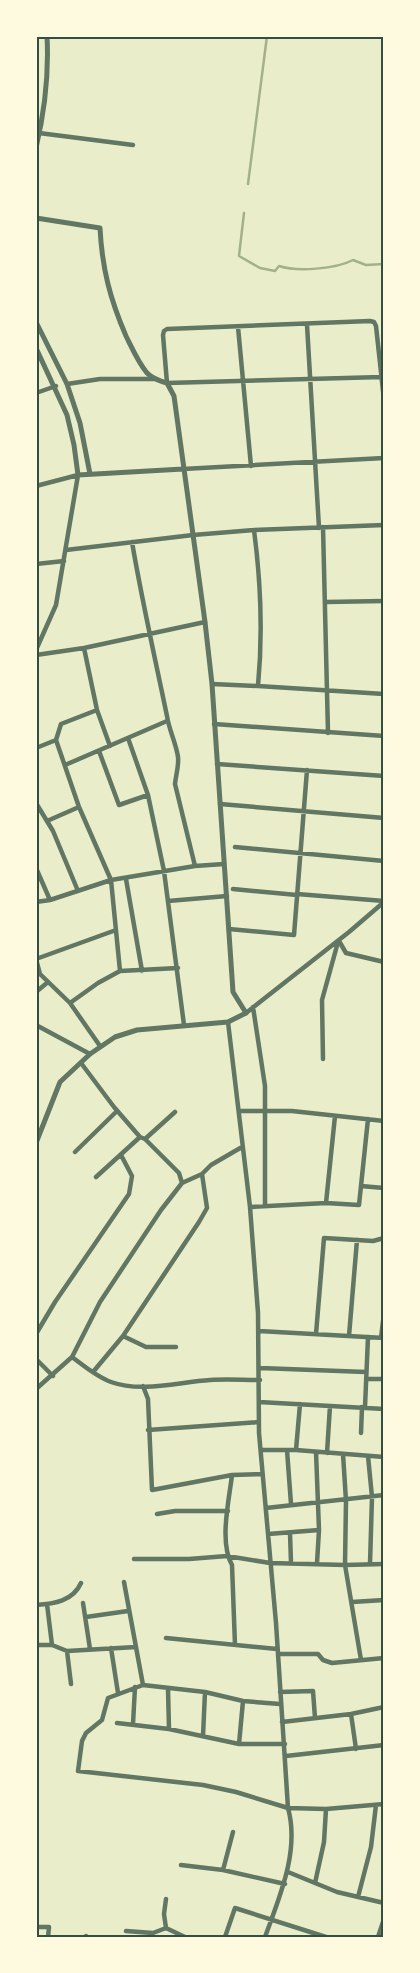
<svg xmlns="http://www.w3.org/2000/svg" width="420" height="1973" font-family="Signika,sans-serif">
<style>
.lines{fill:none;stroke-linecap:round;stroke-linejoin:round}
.stream{stroke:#a3b18a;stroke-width:2.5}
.minor{stroke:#617663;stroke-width:4.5}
.tertiary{stroke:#617663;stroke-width:5}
.neatline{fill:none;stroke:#344e41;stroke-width:2}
</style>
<rect width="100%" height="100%" fill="#e9edc9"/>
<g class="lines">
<path class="stream" d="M248,184L267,36
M244,213L239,256L260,268L275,271L279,266C297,272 336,269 353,260L366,265L384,264"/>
<path class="minor" d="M39,133L133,145
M307,325L319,528
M238,327L251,466
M382,377L167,383L163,335L164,331L167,329L370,321L374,322L376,326L384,400
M67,384L100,379H155
M36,393L56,386
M183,469L384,458
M36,486L78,475L56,605L36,650
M323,527L328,733
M254,530C261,583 263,633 258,686
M132,542C142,601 155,658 167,716C169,730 176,743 178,757C179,766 176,774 175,784L195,866
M66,550L193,535L254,530L384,525
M36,564L64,561
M326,602L384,601
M84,648L97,710L110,746
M36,655L84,648L205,622
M212,684L258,686L384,694
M97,710L61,724L56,740L79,807L111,880L120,971
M214,724L384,736
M128,738L148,795L164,871L184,1025
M36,748L56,740
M99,751L119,805L148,795
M217,764L384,776
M65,765L167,721
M36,803L53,831L78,891
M220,804L384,818
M47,821L79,807
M235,847L384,861
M36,868L50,900
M126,879L142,971
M233,889L297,895
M297,894L384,901
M168,901L227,896
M36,902L50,900L111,880L195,866L224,864
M229,929L294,935L307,770
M339,941L346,953L384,962
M36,959L40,974L70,1003L100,1046
M36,959L116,930
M36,992L48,982
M70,1003L98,983L120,971L178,968
M253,1007L265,1086V1206
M246,1013L349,932L384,902
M228,1022L250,1207L258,1313L259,1433L276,1623L288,1808C300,1851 279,1898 265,1937
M36,1025L90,1054
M323,1059L322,1000L338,942
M81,1063L114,1107L140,1137L145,1139L179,1173L182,1183
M239,1111H292L384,1121
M145,1139L175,1112
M75,1152L117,1111
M96,1177L140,1137
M361,1186L384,1188
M326,1203L335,1116
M250,1207L326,1203L359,1205L368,1119
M259,1331L384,1338
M36,1334L55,1302L129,1194L132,1176L121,1155
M316,1334L324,1238L373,1241L384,1238
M123,1336L146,1347H176
M349,1336L357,1240
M381,1338L384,1313
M72,1357C84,1366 97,1377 111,1382C142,1393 178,1382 210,1380C226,1379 243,1380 260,1380
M36,1359L53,1376
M260,1368L366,1372
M93,1372L123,1336L199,1222L207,1208L202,1174
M366,1379H384
M143,1386L148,1399L152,1490L232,1475L262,1474
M36,1389L72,1357L100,1302L161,1210L182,1183L202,1174L211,1165L242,1147
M259,1402L384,1409
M365,1407L368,1337
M148,1430L259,1422
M361,1433L362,1407
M261,1450H296L384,1457
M287,1450L291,1504
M296,1450L300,1404
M316,1452L319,1530L317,1563
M327,1453L330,1406
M343,1454L346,1501L345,1565L361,1660
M368,1456L372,1497L370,1564
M232,1475C229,1501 219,1542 232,1565L235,1645
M266,1508L384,1495
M157,1514L175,1511H228
M290,1533L291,1563
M268,1534L319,1530
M134,1559H189L227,1556L270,1563L345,1565L384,1564
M124,1582L143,1685
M352,1602L384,1600
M83,1603L90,1649
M47,1604L52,1645
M36,1605C54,1604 73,1601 81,1583
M86,1617L128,1611
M166,1638L277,1649
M36,1644L39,1645H52L67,1651L136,1647
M111,1648L118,1693
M67,1651L71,1684
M278,1654H318L323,1660L332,1663L384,1658
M168,1689L169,1729
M280,1692L313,1691L315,1718
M280,1704L243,1701L205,1692L143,1685L108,1698L102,1720L86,1733L82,1741L78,1771L203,1785L236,1792L288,1808L326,1809L384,1804
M351,1714L356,1749
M282,1722L351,1714L384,1707
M117,1723L169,1729L239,1744H285
M133,1724L135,1687
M203,1736L205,1692
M239,1744L243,1701
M286,1756L384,1745
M181,1865L223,1870L285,1884
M223,1870L233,1832
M288,1872L337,1892L384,1903
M315,1883L324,1842L326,1809
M358,1897L371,1847L376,1805
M36,1927H49L48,1937
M166,1928L164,1914L166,1899
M126,1931L153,1933L166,1928L185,1937
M86,1937V1936
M225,1937L235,1908L326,1937
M378,1937L384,1919"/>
<path class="tertiary" d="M36,148C45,110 49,74 47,36
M36,218L100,228C102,268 110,299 126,336C132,348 138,362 147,373C153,379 160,381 167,383L174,396L205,622L212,684L233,992L246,1013L228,1022L137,1030L115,1037L90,1054L60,1082L36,1143
M36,322L67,384L80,423L90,474
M36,348L67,415L74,445L78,475L183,469"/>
</g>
<rect width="420" height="1973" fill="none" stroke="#fefae0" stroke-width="75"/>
<rect x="38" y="38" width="344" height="1898" class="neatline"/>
</svg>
